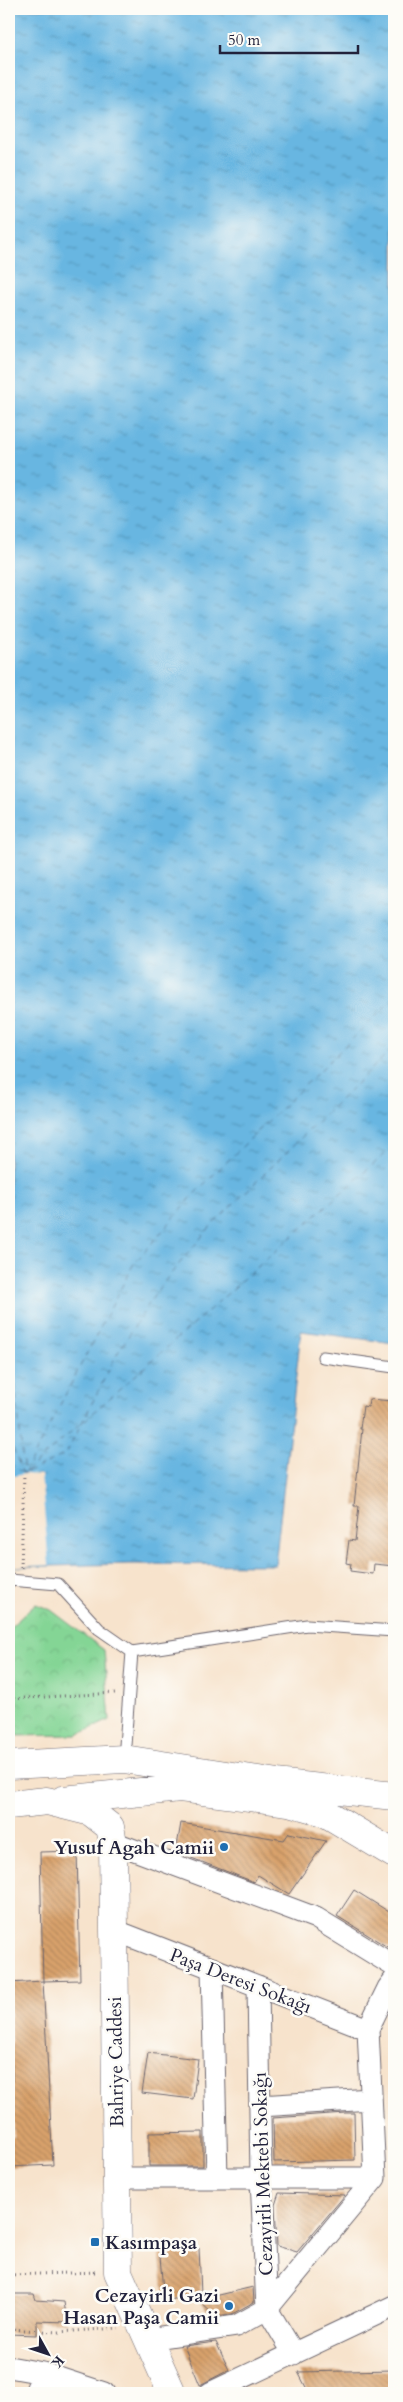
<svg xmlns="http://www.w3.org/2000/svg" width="403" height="2402" font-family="Cardo,serif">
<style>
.park{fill:url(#park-crowns);stroke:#537c68}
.water{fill:url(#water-ripples);stroke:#446c8e}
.pier{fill:#f7e3cc}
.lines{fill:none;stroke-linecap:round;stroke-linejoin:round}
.ferry{stroke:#3e5d7d;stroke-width:1;stroke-dasharray:6 5;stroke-linecap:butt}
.building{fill:url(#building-back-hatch)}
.service-casing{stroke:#6d666e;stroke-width:13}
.minor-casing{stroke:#6d666e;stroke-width:23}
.primary-casing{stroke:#6d666e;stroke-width:29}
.path{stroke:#6d666e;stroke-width:3;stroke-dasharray:1 4;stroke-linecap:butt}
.service{stroke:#fff;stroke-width:11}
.minor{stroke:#fff;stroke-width:21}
.primary{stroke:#fff;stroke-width:28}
.poi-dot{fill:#1f6fb2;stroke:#fdfcf7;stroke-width:2}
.labels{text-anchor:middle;stroke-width:5;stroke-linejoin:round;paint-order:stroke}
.poi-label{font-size:19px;font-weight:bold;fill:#22223b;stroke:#fdfcf7;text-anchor:end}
.street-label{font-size:19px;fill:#22223b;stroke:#fdfcf7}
</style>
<defs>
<pattern id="park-crowns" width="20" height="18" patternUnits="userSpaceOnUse" patternTransform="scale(1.25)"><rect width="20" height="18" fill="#84d595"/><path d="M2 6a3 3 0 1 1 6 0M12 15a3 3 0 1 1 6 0" fill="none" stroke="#72b781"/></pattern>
<pattern id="water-ripples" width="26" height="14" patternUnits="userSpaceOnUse" patternTransform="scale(1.25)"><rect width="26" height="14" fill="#67b6e1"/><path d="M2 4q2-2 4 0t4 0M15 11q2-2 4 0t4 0" fill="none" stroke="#5494b8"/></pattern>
<pattern id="building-back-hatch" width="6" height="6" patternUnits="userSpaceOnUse" patternTransform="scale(1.25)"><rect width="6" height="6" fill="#d9a26c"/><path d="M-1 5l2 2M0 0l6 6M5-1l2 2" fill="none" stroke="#b0845a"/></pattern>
</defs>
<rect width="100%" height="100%" fill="#fdfcf7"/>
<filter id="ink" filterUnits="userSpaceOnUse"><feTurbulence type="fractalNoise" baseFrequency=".02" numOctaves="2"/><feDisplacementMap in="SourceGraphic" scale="10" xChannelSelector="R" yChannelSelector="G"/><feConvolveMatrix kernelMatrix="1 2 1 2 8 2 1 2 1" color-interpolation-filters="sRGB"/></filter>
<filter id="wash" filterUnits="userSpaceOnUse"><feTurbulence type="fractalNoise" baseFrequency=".0096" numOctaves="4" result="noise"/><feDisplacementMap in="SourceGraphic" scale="20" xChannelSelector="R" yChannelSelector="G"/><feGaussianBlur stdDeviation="1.12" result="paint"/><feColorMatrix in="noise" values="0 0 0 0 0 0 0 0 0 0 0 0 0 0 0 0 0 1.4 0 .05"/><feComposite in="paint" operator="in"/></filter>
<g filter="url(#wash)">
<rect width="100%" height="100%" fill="#f7e3cc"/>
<path class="park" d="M36,1604L51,1610L104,1650L110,1720L77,1735L9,1736V1628Z"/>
<path class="water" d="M9,9H394V1343L301,1331L275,1565L129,1564L9,1567Z"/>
<path class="pier" d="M24,1474L41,1475L49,1565L9,1567V1477Z"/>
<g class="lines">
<path class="ferry" d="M9,1319L24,1473
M84,1421L394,1146
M9,1438L23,1474
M9,1463L24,1474L66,1454L117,1354L159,1288L210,1227L394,1047
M26,1472L81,1423
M24,1474L133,1265L197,1191L394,998"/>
</g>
<g id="blocks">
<path class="building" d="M369,1399L393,1401L392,1410H394V1566L374,1564L373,1574L350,1571L351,1564L346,1563L349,1540L355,1541L359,1506H354L362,1429H360L363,1406L368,1407Z
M181,1823L284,1840L289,1833L326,1841L289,1894L258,1875L254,1882L176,1852Z
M77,1851L80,1980L43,1981L40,1852Z
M354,1890L394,1915V1951L337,1916Z
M43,1981L53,2165L9,2167V2137H14L9,1983Z
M148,2053L198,2059L193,2099L142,2093Z
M345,2113H354L355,2160L274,2162L273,2118Z
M203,2132V2166H149V2133Z
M279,2193L345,2195L297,2252L277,2246L275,2205Z
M159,2246L199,2248L201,2294L164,2301Z
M253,2287L254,2302L232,2314L215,2316L198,2300Z
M9,2294H34L36,2300L64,2302L67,2322L37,2321V2335L9,2334Z
M216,2342L229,2370L200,2385L184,2346Z
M394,2370V2393H309L298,2372Z"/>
</g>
</g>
<g filter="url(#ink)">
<use href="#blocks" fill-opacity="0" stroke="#6d666e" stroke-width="1"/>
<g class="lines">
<defs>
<path id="service" d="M323,1357L394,1367
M9,1580L58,1584L99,1629L132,1652L307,1625L394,1631
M124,1759L132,1652"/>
<path id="minor" d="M113,1842L316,1918L394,1966
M114,1930L368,2029
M212,1968L217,2178
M258,1986L261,2178L267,2309L294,2354
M260,2106L371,2099
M117,2178H375
M148,2339L236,2326L267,2309L375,2178L368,2029L388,1988L394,1980
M9,2367L43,2373L104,2393
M35,2393L43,2373
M210,2393L394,2306"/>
<path id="primary" d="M9,1765L124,1759L284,1784L394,1796
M63,1800L180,1788L289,1802L324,1812L394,1854
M9,1805L47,1801L91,1812L110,1827L113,1842L118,2272L172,2393"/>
</defs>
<use href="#service" class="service-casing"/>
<use href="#minor" class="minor-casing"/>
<use href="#primary" class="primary-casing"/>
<path class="path" d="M21,1568L24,1474
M9,1699L115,1693
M9,2275L97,2272
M9,2329L58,2332L119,2328"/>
<use href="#service" class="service"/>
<use href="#minor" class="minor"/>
<use href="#primary" class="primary"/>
</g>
</g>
<g class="poi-dot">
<circle cx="224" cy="1847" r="5"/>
<rect x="90" y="2237" width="10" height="10" rx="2.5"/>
<circle cx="229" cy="2306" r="5"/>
</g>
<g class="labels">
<g class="poi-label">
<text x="214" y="1854">Yusuf Agah Camii</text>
<text x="105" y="2249" text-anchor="start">Kasımpaşa</text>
<text x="219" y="2302">Cezayirli Gazi<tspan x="219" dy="22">Hasan Paşa Camii</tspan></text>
</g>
<g class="street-label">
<text transform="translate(241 1980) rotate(21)" y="7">Paşa Deresi Sokağı</text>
<text transform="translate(115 2062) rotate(-91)" y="7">Bahriye Caddesi</text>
<text transform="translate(262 2174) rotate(-92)" y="7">Cezayirli Mektebi Sokağı</text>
</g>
</g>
<rect width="403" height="2402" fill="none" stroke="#fdfcf7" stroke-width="30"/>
<g transform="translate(48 2354) rotate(130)" stroke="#fdfcf7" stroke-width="4" paint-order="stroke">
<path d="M0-4L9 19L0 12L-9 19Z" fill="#22223b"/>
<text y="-8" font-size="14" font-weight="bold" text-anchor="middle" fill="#22223b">K</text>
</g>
<path d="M220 45v8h138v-8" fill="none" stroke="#22223b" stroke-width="2.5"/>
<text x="228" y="45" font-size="15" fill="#22223b" stroke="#fdfcf7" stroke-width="4" paint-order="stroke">50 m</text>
</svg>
